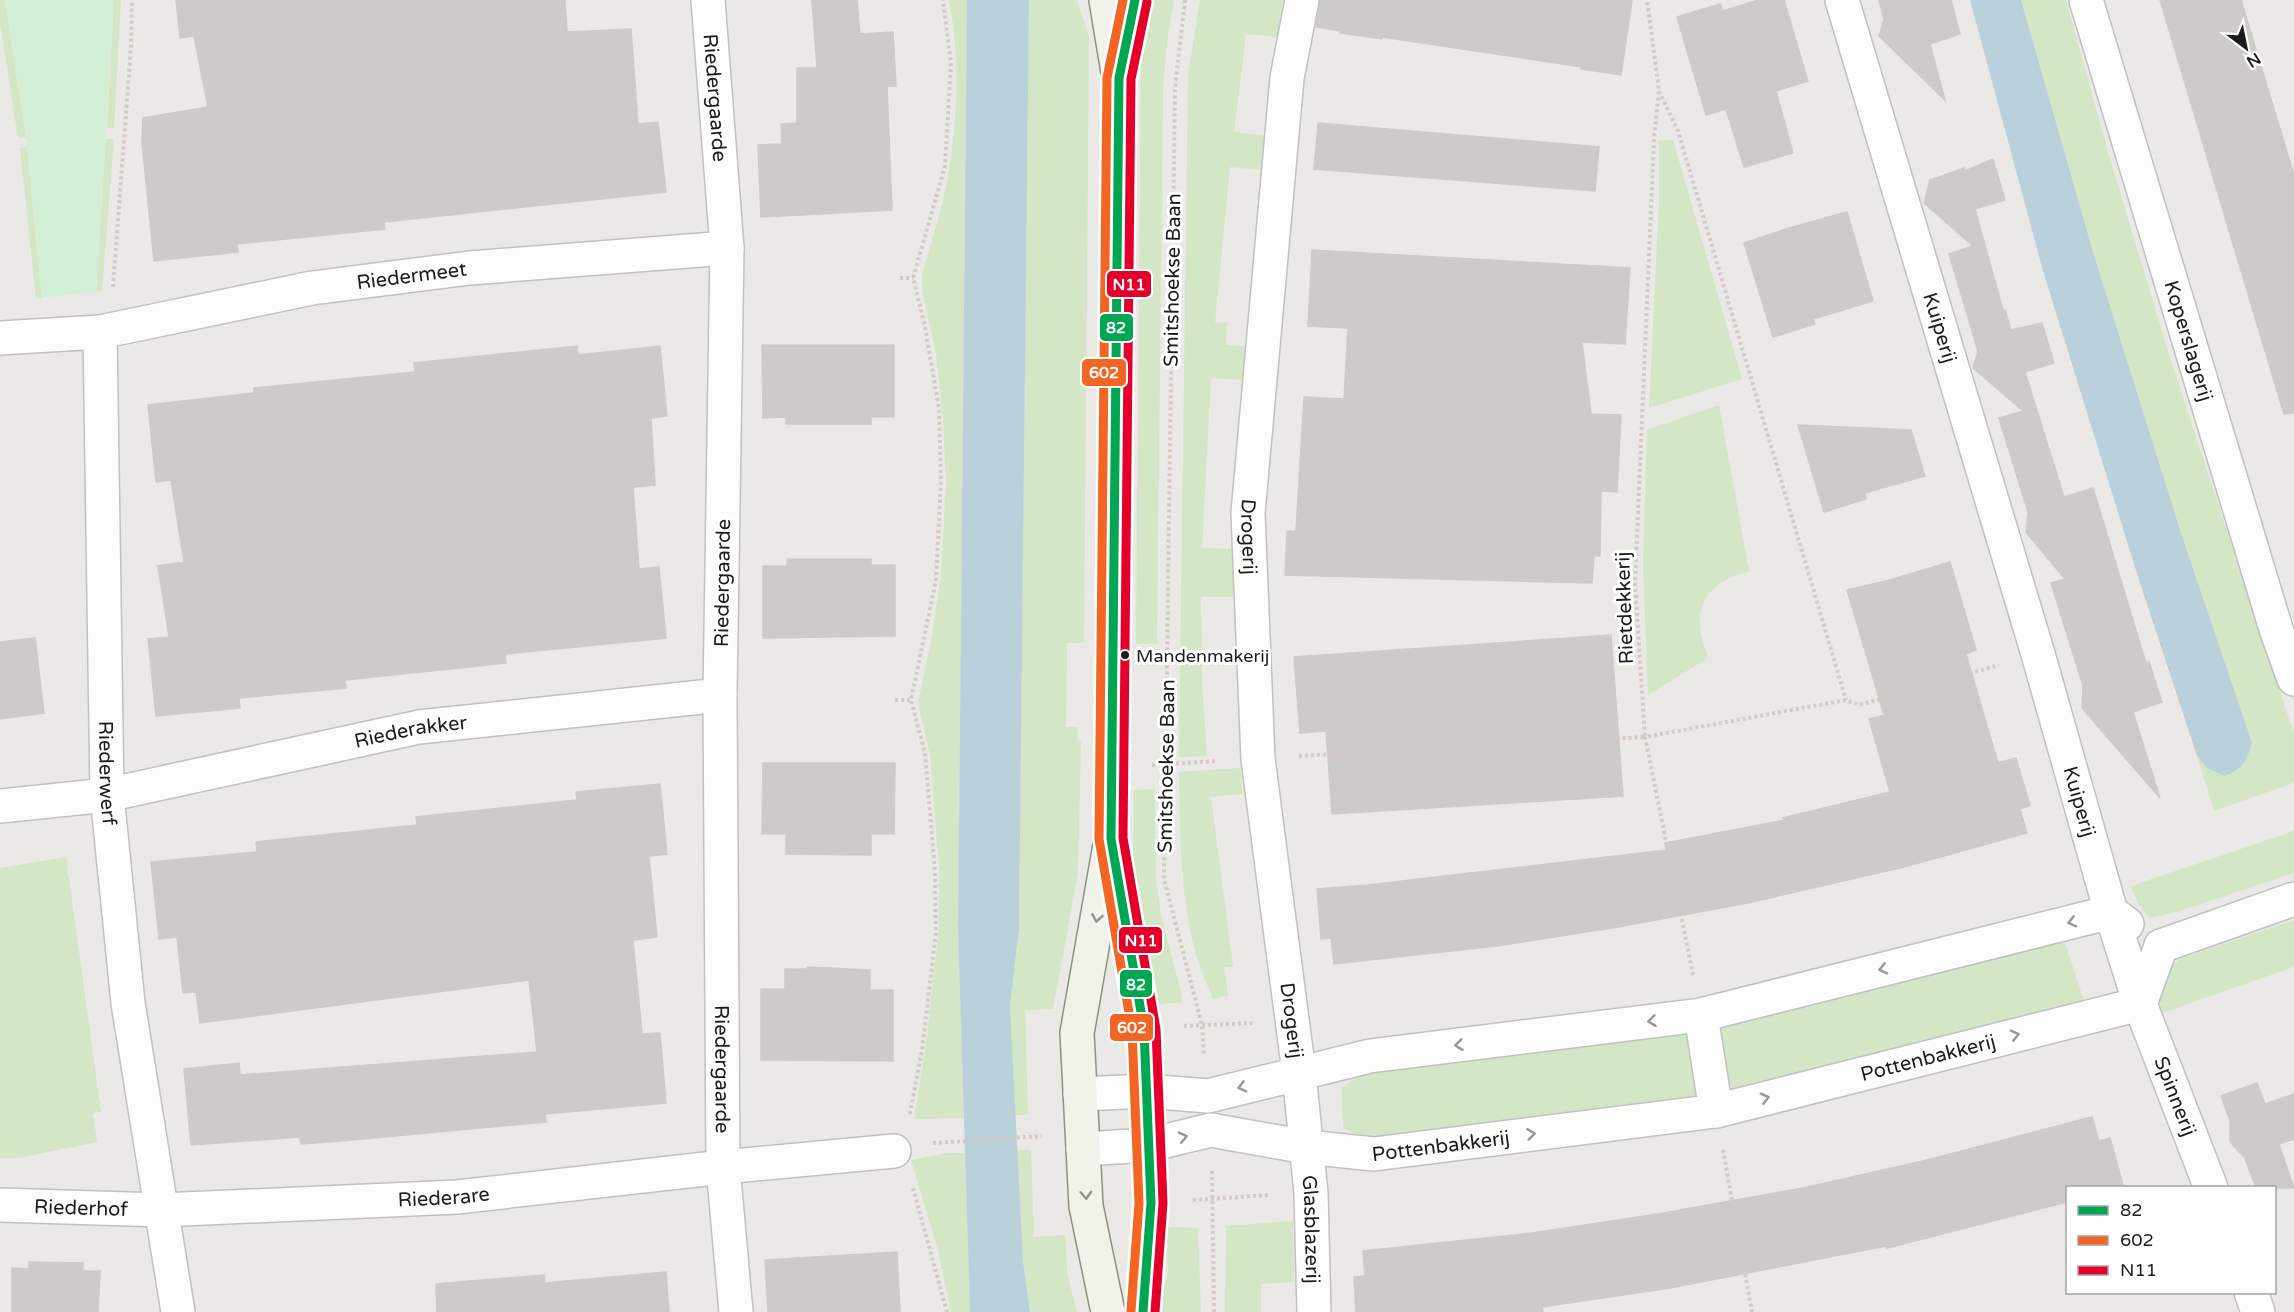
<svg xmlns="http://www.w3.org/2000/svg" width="2294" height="1312" font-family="'Varela Round',sans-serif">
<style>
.grass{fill:#d3e6c5}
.park{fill:#d3f0d7}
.water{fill:#bad1dc}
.building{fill:#cdcbc8;stroke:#cdcbc6;stroke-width:1.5}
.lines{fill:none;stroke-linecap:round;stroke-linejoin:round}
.street-casing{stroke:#c1c1bf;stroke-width:36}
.secondary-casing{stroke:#8f927f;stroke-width:36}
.path{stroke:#d4c9c6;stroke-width:4;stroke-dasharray:3 3;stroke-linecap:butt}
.street{stroke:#fcfcfb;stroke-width:33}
.secondary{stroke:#f1f2ea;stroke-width:33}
.bus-1-casing{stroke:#fff;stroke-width:14}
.bus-2-casing{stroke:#fff;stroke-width:14}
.bus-3-casing{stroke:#fff;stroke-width:14}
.bus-1{stroke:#00a651;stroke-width:9}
.bus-2{stroke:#f26522;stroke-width:9}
.bus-3{stroke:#e4002b;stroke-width:9}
.oneway{stroke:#91928d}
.oneway2{stroke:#979797}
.bus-dot{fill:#1c1c1c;stroke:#fff;stroke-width:2}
.labels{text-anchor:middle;stroke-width:6;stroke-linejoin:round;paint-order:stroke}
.bus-label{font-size:18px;fill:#1c1c1c;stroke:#fff;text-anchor:start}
.street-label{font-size:20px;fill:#1c1c1c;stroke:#fff}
.line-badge{stroke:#fff;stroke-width:2}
.badge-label{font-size:16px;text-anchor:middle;font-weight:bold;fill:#fff}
</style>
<rect width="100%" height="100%" fill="#eae9e5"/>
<path class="grass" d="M0,0H5L26,137L18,138L0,23Z
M114,0H121L114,128H107Z
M949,0H967L958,929L964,1118L914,1119L925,1051L939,931V868L930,756L918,702L932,636L941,573L946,483L943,419L936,353L922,291V276C931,241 944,205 949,169C958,115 960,54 949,0Z
M1029,0H1077L1089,36L1084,643H1067L1066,727H1078L1077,740L1081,741L1078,873L1053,1009L1025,1010L1028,1115H1015L1010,1006L1019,929Z
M1152,0H1174L1167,41L1163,88L1157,644H1136L1141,45L1147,12Z
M1200,0H1283L1277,37L1246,34L1234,132L1265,136L1261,170L1230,167L1215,322L1227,323L1226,345L1245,346L1242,380L1211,378L1202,548L1234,549L1233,597H1201L1202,683L1207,756L1179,757L1188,76Z
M2021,0H2066L2108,152L2171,361L2294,734V783L2214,811L2197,756L2207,768L2251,743L2182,536L2093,252Z
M106,139H114L102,290L96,291Z
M1673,140L1742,379L1649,408L1659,201V141Z
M27,147L42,298L36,299L20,148Z
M1719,405L1749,571C1721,580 1699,591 1700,625C1700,635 1705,648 1708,658L1648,695L1643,564L1647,430Z
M1241,768L1242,794L1211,797L1233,966L1224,967L1228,996L1213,999C1206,982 1198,964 1194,947C1180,889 1180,831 1179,772Z
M1155,789L1156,879L1161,915L1181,992L1182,1002L1155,1005L1152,972L1139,928L1133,863L1134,790Z
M2294,831V873L2180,911L2150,918L2139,905L2131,886Z
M66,857L101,1112L93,1113L97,1142L19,1158H0V868Z
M2294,920V967L2162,1013C2156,985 2156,978 2180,959Z
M2063,937L2086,1007L1732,1094L1719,1024Z
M1688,1029L1700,1099L1372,1141L1343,1128L1342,1087L1367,1072Z
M1017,1150H1031L1034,1237L1065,1235L1067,1273L1077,1312H1030L1023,1261Z
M947,1153H965L970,1312H951L938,1250L911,1160Z
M1293,1221L1294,1282L1261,1284V1312H1225L1226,1226Z
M1165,1227L1198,1228L1201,1312H1157L1168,1273Z"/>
<path class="park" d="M5,0H114L96,291L42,298L26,137Z"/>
<path class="water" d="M967,0H1029L1019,929L1010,1006L1023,1261L1030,1312H970L958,929Z
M1970,0H2021L2093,252L2182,536L2252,743C2246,762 2243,768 2225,776L2207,768L2197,756L2139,580L2043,271Z"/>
<path class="building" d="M176,0H565L567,32L631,29L638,124L658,122L666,192L384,222L385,229L237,244L238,252L154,261L142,142L143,118L208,107L194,36L180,38Z
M812,0H857L860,34L893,32L896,86H887L892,210L761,217L758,145L782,144L781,124L797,123V68H817Z
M1320,0H1632L1621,75L1581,69L1582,67L1382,37V39L1340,33L1341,31L1316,27Z
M1758,0H1784L1808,81L1776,91L1793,153L1744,167L1726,109L1706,115L1677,17L1720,4L1723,11Z
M1879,0H1951L1960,34L1930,44L1945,100L1879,36L1884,19Z
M2160,0H2241L2294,175V413L2284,414Z
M1318,123L1599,147L1595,191L1314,169Z
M1993,159L2005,200L1975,209L2003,310H2005L2011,330L2042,323L2054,363L2025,372L2064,497L2093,488L2146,663L2149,662L2162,702L2133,712L2160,798L2082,708L2083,686L2051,583L2065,579L2026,532L2028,512L1999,418L2023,411L1973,368L1978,351L1949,254L1973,246L1924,203L1930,180L1964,168L1965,171Z
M1847,212L1873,301L1813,319L1815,324L1773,337L1744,243L1786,229Z
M1312,250L1630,268L1625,344L1582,342L1591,414L1621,415L1617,492L1601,491L1600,556H1594L1592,583L1285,575L1287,531H1296L1304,397L1344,399L1348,328L1308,326Z
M762,345H894V417H871V424H786V417L763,418Z
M577,346L578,355L660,346L667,416L651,418L655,485L633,487L639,569L659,567L666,638L505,654L506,663L345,680L346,688L239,698L240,708L156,716L148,639L169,637L158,566L184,562L171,480L156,482L148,405L254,393V388L415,372L414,363Z
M1798,425L1911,430L1925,476L1865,493L1866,499L1824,512Z
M787,559H871V565H895V636L763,638V566H787Z
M1950,562L1976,650L1966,654L1998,763L2016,758L2030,805L2020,809L2027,833L1904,867L1748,903L1618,927L1497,946L1334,964L1331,938L1321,939L1317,889L1368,885L1666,850L1665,843L1785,820L1783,818L1890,792L1869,719L1884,715L1847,590L1890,580Z
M1611,635L1623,796L1332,814L1326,731L1300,733L1294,657Z
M35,638L44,713L0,719V642Z
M763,763H895L894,834H871V855L786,854V834H762Z
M660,784L667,854L649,856L657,937L633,940L642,1034L660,1033L666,1103L545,1114L546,1122L342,1141L301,1144L300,1137L191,1145L184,1069L239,1063L240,1075L537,1052L529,980L200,1023L196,992L183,993L177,937L159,939L151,862L257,852L256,842L417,825L416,817L577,800L576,792Z
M807,967L870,970V990H893V1061L761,1060V989H785V969H807Z
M2257,1083L2265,1104L2294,1094V1139L2279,1144L2294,1188H2256L2245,1158L2230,1142V1121L2221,1096Z
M2092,1117L2099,1141L2110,1138L2124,1188H2067V1202L1887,1248L1886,1246L1670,1288L1542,1307L1543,1312H1356L1354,1277L1365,1276L1363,1251L1532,1233L1658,1214L1803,1188L1927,1160Z
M897,1252L900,1312H768L765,1260Z
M29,1262L83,1263V1271H100L98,1312H12V1268L29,1269Z
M666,1272L669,1312H437L436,1284L544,1275L545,1283Z"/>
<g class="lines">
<defs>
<g id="street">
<path id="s1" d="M708,0L727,248L720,695L723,1167L736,1312"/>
<path id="s2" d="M1302,0L1287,78L1248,513L1258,759L1299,1073L1311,1193L1314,1312"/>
<path id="s3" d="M1842,0L2038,654L2111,912L2140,1004L2211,1188"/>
<path id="s4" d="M2086,0L2276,629L2294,679"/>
<path id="s5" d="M100,332L107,795L128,1003L178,1312"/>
<path id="s6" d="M0,338L100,332L312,288L470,268L727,248"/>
<path id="s7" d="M0,806L107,795L419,727L720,695"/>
<path d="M2161,946L2294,899"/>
<path d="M1701,1015L1716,1111"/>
<path d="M1080,1094L1147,1091L1208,1096L1370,1056L1701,1015L2111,912L2127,924"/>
<path id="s8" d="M1083,1149L1149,1145L1211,1130L1306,1147L1374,1154L1716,1111L2140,1004L2161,946"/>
<path id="s9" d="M0,1205L161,1210L457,1197L723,1167L894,1151"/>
<path d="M2251,1292L2258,1312"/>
</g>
<path id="secondary" d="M1106,0L1119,78L1111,839L1077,1033L1086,1206L1108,1312
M1123,58L1135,0
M1114,861L1144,1029L1151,1203L1143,1312"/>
</defs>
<use href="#street" class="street-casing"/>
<use href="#secondary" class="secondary-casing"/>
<path class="path" d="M1185,0L1175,87L1164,879L1202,1025L1204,1056
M1659,91L1678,131L1846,700
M900,278H913
M113,287L131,47L132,0
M895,700H911
M1299,756L1645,737L1635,584L1654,139L1659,90L1647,0
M1152,765L1217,761
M1693,975L1645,737L1846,700L1859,705L1999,665
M1184,1026L1252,1023
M910,1114L922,1050L936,933L935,872L925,753L911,700L936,580L941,481L939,408L924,322L913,278L945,166L951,64L943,0
M933,1143L1042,1136
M1723,1150L1752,1312
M1212,1171L1214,1312
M913,1188L947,1312
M1193,1200L1269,1195"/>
<use href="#street" class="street"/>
<use href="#secondary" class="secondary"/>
<defs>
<path id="bus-1" d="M1135,0L1119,78L1111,839L1144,1029L1151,1203L1143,1312"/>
<path id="bus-2" d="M1123,0L1107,78L1099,839L1132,1030L1139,1203L1131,1311"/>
<path id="bus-3" d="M1147,2L1131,79L1123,838L1156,1029L1163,1203L1155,1312"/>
</defs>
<use href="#bus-1" class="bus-1-casing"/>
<use href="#bus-2" class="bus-2-casing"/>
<use href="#bus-3" class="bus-3-casing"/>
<use href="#bus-1" class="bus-1"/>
<use href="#bus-2" class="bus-2"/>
<use href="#bus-3" class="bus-3"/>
</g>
<defs><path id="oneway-chevron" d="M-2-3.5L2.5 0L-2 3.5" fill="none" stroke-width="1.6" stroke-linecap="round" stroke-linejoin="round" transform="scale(1.5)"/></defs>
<g class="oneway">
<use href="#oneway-chevron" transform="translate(1097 918) rotate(100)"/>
<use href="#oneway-chevron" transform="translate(1086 1195) rotate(87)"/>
</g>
<g class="oneway2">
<use href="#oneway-chevron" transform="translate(2072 922) rotate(166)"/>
<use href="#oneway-chevron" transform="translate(1883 969) rotate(166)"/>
<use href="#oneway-chevron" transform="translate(1652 1021) rotate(173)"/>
<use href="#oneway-chevron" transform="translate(2015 1035) rotate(-14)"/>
<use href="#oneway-chevron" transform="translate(1459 1045) rotate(173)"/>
<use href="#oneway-chevron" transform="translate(1242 1087) rotate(166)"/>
<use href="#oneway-chevron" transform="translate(1765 1098) rotate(-14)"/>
<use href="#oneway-chevron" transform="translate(1531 1134) rotate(-7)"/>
<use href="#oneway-chevron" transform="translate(1183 1137) rotate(-13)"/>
</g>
<circle class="bus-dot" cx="1125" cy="655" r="5"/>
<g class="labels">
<g class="bus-label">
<text x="1136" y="662">Mandenmakerij</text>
</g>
<g class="street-label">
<text dy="7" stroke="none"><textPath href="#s1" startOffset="98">Riedergaarde</textPath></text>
<text dy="7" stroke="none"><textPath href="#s6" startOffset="417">Riedermeet</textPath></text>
<text transform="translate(1172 280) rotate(-89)" y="7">Smitshoekse Baan</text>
<text dy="7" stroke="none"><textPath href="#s3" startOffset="342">Kuiperij</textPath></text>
<text dy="7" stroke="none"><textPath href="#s4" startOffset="356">Koperslagerij</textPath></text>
<text dy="7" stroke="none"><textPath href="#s2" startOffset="540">Drogerij</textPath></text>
<text transform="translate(722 583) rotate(-89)" y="7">Riedergaarde</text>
<text transform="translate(1624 608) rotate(-92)" y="7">Rietdekkerij</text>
<text dy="7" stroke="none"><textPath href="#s7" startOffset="418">Riederakker</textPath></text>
<text transform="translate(1166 766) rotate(-89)" y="7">Smitshoekse Baan</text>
<text dy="7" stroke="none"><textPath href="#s5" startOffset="441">Riederwerf</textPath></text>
<text dy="7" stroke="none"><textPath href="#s3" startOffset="836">Kuiperij</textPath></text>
<text dy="7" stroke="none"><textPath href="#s2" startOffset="1026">Drogerij</textPath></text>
<text dy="7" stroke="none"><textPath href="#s8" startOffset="858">Pottenbakkerij</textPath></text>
<text dy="7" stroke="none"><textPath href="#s1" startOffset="1070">Riedergaarde</textPath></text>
<text dy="7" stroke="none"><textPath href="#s3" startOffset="1146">Spinnerij</textPath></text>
<text dy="7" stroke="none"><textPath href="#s8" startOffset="362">Pottenbakkerij</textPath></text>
<text dy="7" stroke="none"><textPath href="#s9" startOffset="444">Riederare</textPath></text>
<text dy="7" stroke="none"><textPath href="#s9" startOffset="81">Riederhof</textPath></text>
<text dy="7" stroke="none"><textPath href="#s2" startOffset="1236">Glasblazerij</textPath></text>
</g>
</g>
<g class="line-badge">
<rect x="1106" y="270" width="46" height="28" rx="6" fill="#e4002b"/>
<rect x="1099" y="313" width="35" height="29" rx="6" fill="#00a651"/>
<rect x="1081" y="358" width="46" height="29" rx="6" fill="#f26522"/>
<rect x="1118" y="926" width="45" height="28" rx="6" fill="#e4002b"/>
<rect x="1119" y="969" width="34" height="29" rx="6" fill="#00a651"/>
<rect x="1109" y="1013" width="45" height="29" rx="6" fill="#f26522"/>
</g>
<g class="badge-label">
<text x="1129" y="290">N11</text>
<text x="1116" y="333">82</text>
<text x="1104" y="378">602</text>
<text x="1141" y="946">N11</text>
<text x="1136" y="990">82</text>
<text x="1132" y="1033">602</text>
</g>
<rect x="2066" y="1186" width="210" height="108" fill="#ffffff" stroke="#a4a4a4" stroke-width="1.5"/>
<rect x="2078" y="1206" width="30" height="9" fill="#00a651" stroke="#a4a4a4" stroke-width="1.5"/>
<text x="2120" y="1216" font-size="18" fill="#1c1c1c">82</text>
<rect x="2078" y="1236" width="30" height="9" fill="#f26522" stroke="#a4a4a4" stroke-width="1.5"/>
<text x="2120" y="1246" font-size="18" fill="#1c1c1c">602</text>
<rect x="2078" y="1266" width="30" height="9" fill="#e4002b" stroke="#a4a4a4" stroke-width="1.5"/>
<text x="2120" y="1276" font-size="18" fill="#1c1c1c">N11</text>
<g transform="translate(2246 48) rotate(148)" stroke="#ffffff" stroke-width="4.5" paint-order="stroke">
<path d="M0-4.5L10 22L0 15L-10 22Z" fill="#1c1c1c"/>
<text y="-9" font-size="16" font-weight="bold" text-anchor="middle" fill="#1c1c1c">N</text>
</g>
</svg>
